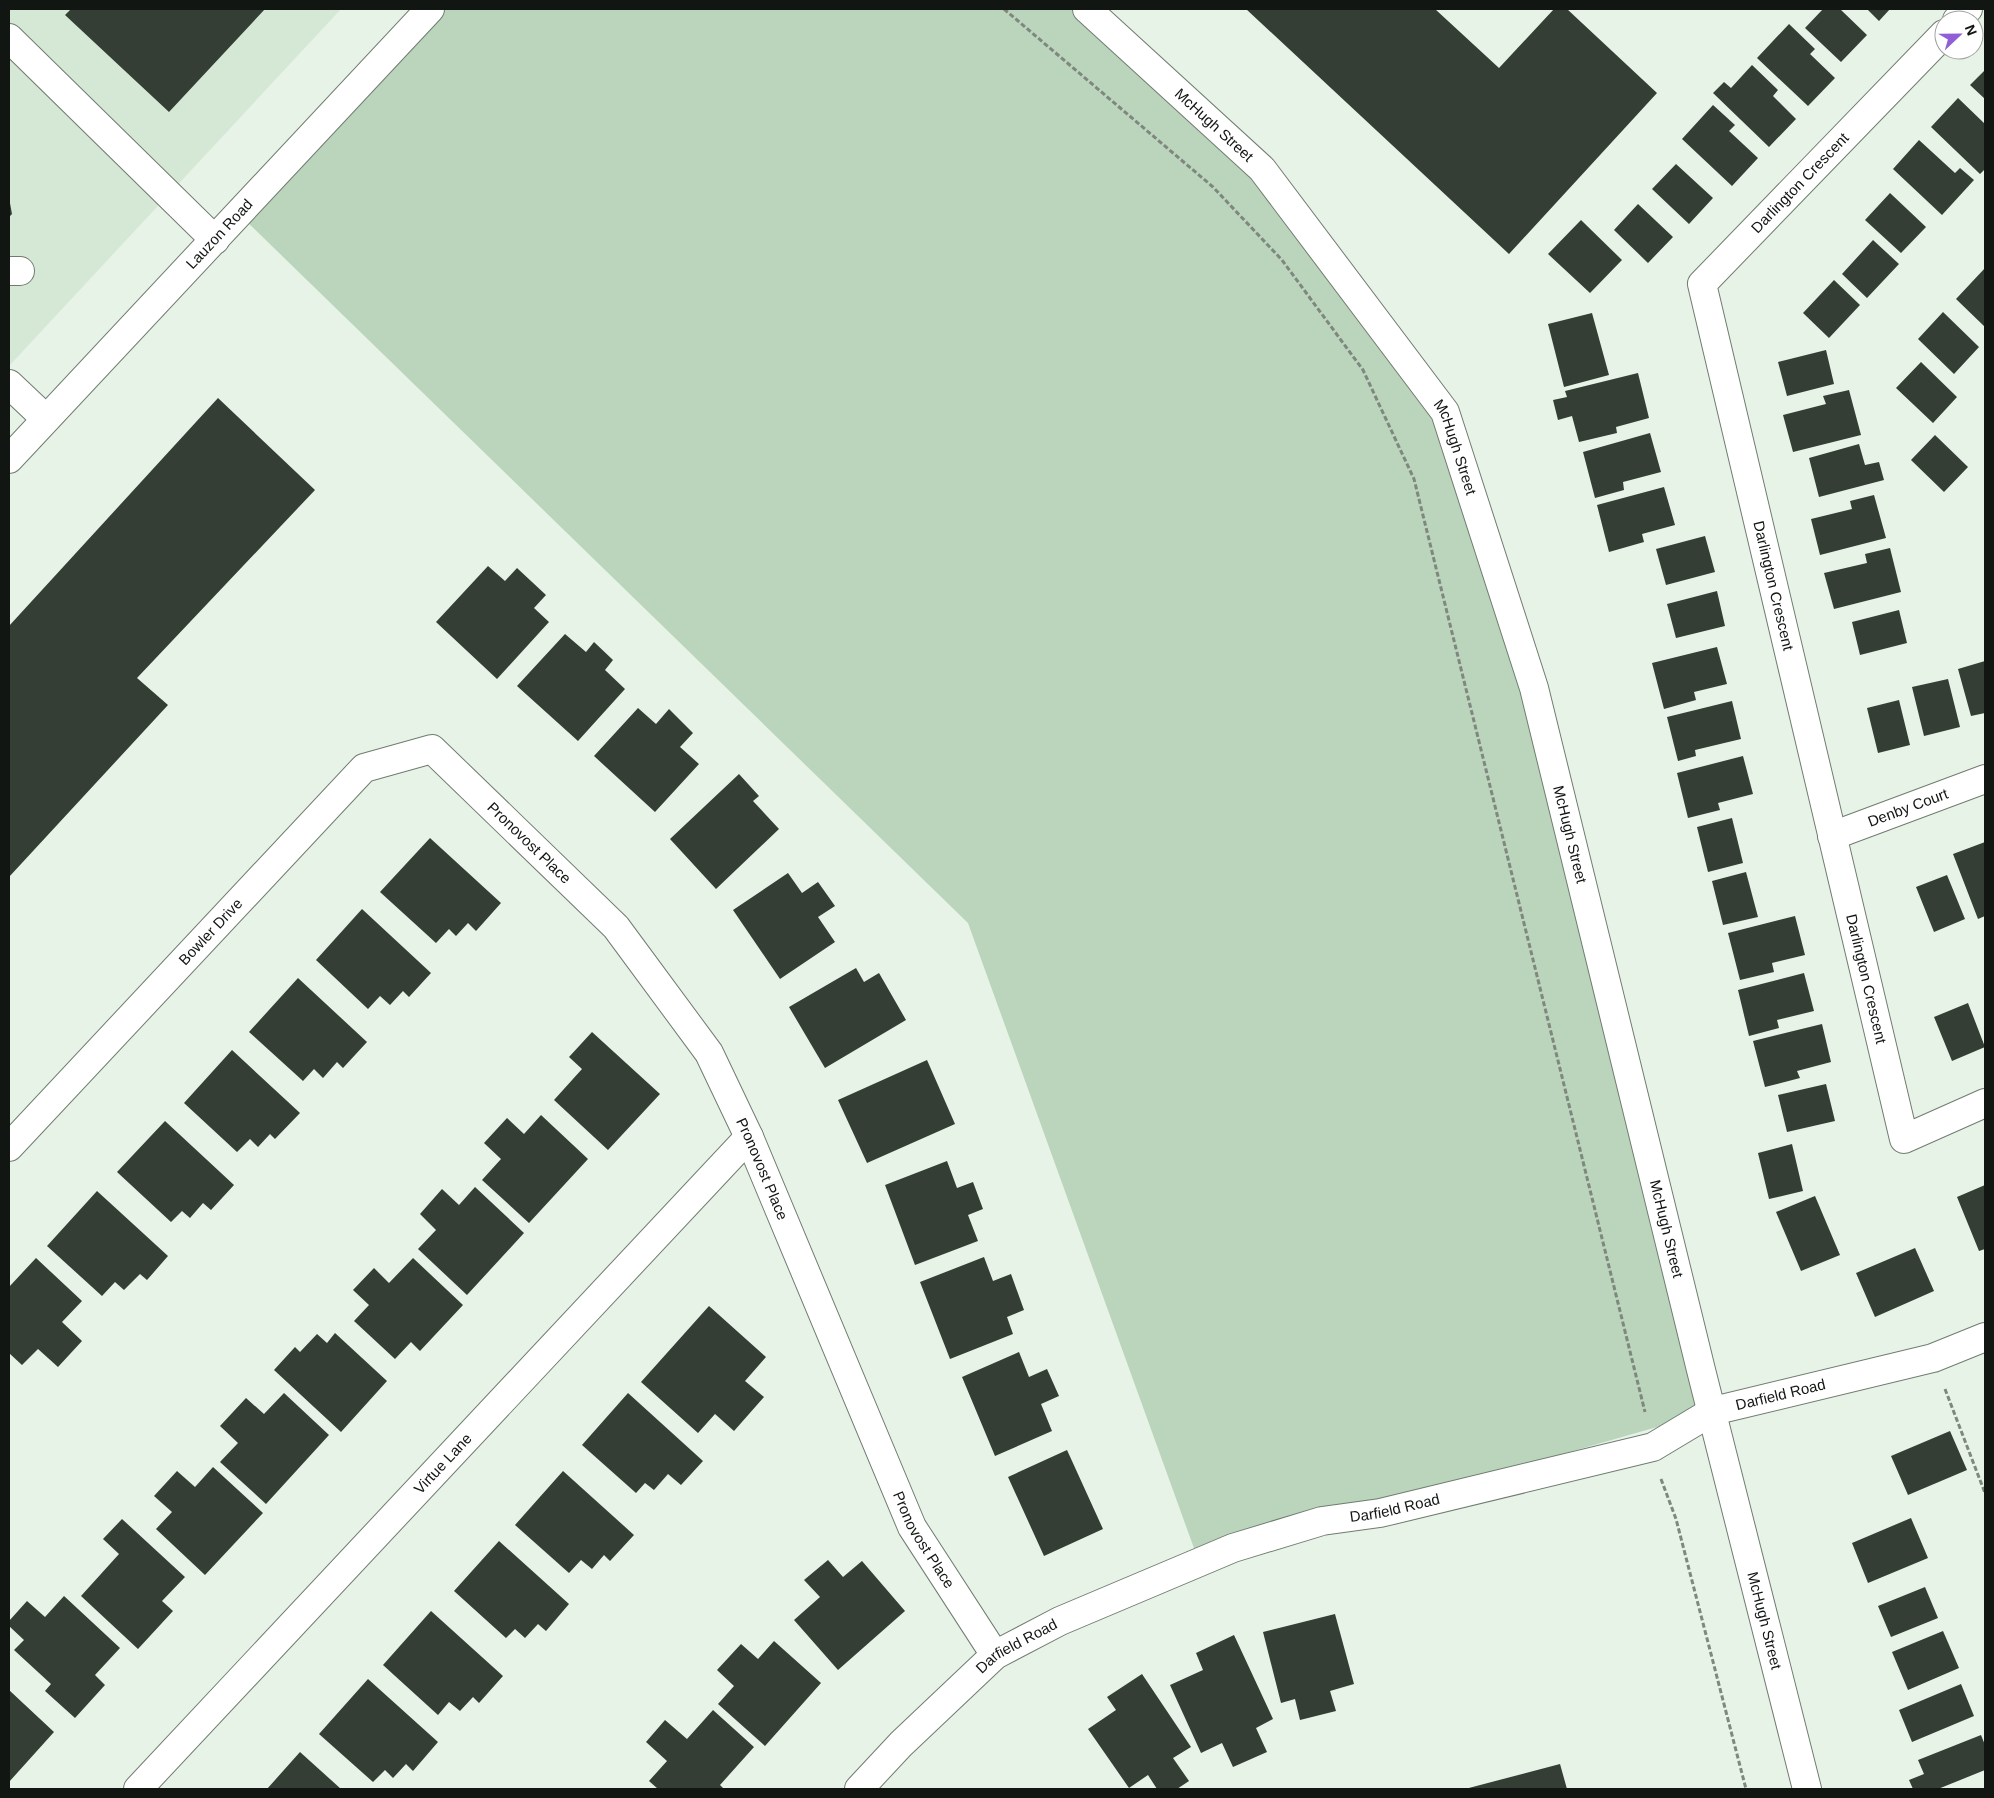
<svg xmlns="http://www.w3.org/2000/svg" width="1994" height="1798" font-family="Arial,sans-serif">
<style>
.built{fill:#d5e7d5}
.green{fill:#bad5bb}
.building{fill:#343e34}
.lines{fill:none;stroke-linecap:round;stroke-linejoin:round}
.minor-casing{stroke:#717c71;stroke-width:30}
.major-casing{stroke:#717c71;stroke-width:30}
.path{stroke:#7f877f;stroke-width:3;stroke-dasharray:5 2.5;stroke-linecap:butt}
.minor{stroke:#fff;stroke-width:28}
.major{stroke:#fff;stroke-width:28}
.labels{text-anchor:middle;stroke-width:5;stroke-linejoin:round;paint-order:stroke}
.street-label{font-size:15px;fill:#121612;stroke:#fff}
</style>
<rect width="100%" height="100%" fill="#e6f3e6"/>
<path class="built" d="M9,9H341L9,366Z"/>
<path class="green" d="M428,9H1087L1262,169L1445,412L1534,688L1713,1411L1233,1548L1199,1562L968,923L239,214Z"/>
<path class="building" d="M71,9H265L169,112L65,15Z
M1246,9H1435L1499,68L1554,9H1567L1657,93L1509,254Z
M1823,9H1840L1867,35L1841,62L1805,28Z
M1867,9H1890L1879,21Z
M1789,24L1815,49L1810,54L1835,78L1808,106L1757,58Z
M1752,65L1778,90L1773,96L1796,119L1769,147L1713,93L1724,82L1731,88Z
M1985,70V99L1970,85Z
M1958,98L1985,124V169L1980,174L1931,127Z
M1713,105L1735,125L1729,131L1758,158L1732,186L1682,139Z
M1919,140L1955,173L1960,168L1974,180L1942,215L1893,169Z
M1676,164L1713,198L1689,224L1652,189Z
M1890,193L1926,227L1901,253L1865,220Z
M9,198L12,214L9,217Z
M1638,204L1673,237L1648,263L1614,230Z
M1581,220L1622,260L1590,293L1548,254Z
M1873,240L1899,264L1867,298L1842,274Z
M1985,268V327L1956,299Z
M1834,280L1860,305L1829,338L1803,313Z
M1943,312L1979,347L1954,374L1918,339Z
M1592,313L1609,375L1564,387L1548,324Z
M1826,350L1834,384L1787,396L1778,362Z
M1921,362L1957,397L1933,423L1896,388Z
M1638,373L1649,418L1616,427L1617,433L1579,442L1572,416L1558,420L1553,400L1567,397L1565,391Z
M1849,390L1861,435L1793,452L1783,415L1826,404L1823,396Z
M218,398L315,490L137,678L168,705L9,877V626Z
M1650,433L1661,472L1623,482L1624,490L1595,498L1583,452Z
M1935,435L1968,467L1944,492L1911,460Z
M1859,444L1865,465L1879,462L1884,480L1819,497L1809,458Z
M1664,487L1675,525L1642,534L1644,542L1609,552L1597,505Z
M1874,495L1886,538L1820,555L1811,519L1852,509L1850,501Z
M1705,536L1715,572L1666,585L1656,549Z
M1890,548L1901,592L1834,609L1824,573L1867,563L1865,554Z
M488,566L505,581L517,568L546,595L534,608L549,622L497,679L436,622Z
M1717,591L1725,626L1676,638L1667,604Z
M1899,610L1907,643L1860,655L1852,622Z
M565,634L586,652L594,642L613,660L605,670L625,689L578,741L517,686Z
M1717,647L1727,684L1694,692L1696,700L1664,709L1652,663Z
M1985,661V713L1971,716L1958,669Z
M1948,679L1960,727L1924,736L1912,687Z
M1899,700L1910,745L1878,753L1867,708Z
M1732,701L1741,739L1695,750L1696,756L1678,761L1667,717Z
M638,708L656,724L669,709L693,733L680,747L699,764L655,812L594,756Z
M1743,756L1753,794L1718,803L1720,810L1688,818L1677,773Z
M739,774L759,796L753,801L779,829L716,889L670,839Z
M1732,818L1743,863L1708,872L1697,827Z
M430,838L501,903L476,931L468,923L456,936L449,929L436,943L380,892Z
M1985,842V916L1978,919L1953,854Z
M1746,872L1758,917L1723,925L1712,881Z
M788,873L802,893L818,882L835,906L818,917L835,942L780,979L733,910Z
M1947,875L1965,919L1934,932L1916,887Z
M362,909L431,973L409,997L403,991L390,1005L380,996L368,1009L316,960Z
M1795,916L1805,955L1772,963L1774,972L1740,980L1728,933Z
M856,968L864,982L879,973L906,1020L825,1068L789,1007Z
M1804,973L1814,1011L1777,1020L1779,1028L1749,1036L1738,990Z
M298,978L367,1042L343,1068L337,1062L323,1078L314,1069L303,1081L249,1032Z
M1968,1003L1985,1047L1952,1061L1934,1017Z
M1822,1024L1831,1062L1797,1071L1800,1078L1765,1087L1753,1041Z
M592,1032L660,1094L608,1150L554,1100L582,1069L569,1057Z
M232,1050L300,1113L275,1139L270,1134L258,1147L250,1139L237,1152L184,1103Z
M927,1060L955,1124L867,1163L838,1100Z
M1826,1084L1835,1121L1787,1132L1778,1095Z
M541,1115L588,1159L529,1223L482,1180L501,1159L484,1143L507,1118L524,1134Z
M165,1121L234,1185L211,1210L203,1203L190,1218L182,1211L171,1222L117,1172Z
M1792,1144L1803,1191L1769,1199L1758,1153Z
M947,1161L957,1188L973,1182L983,1209L968,1215L978,1241L915,1265L885,1185Z
M1985,1185V1249L1979,1251L1957,1197Z
M475,1187L524,1233L467,1295L418,1249L436,1230L420,1214L442,1189L459,1205Z
M97,1191L168,1256L147,1280L140,1274L124,1290L115,1282L102,1296L47,1246Z
M1815,1196L1840,1255L1801,1271L1776,1212Z
M1915,1248L1934,1291L1875,1317L1856,1273Z
M984,1257L993,1281L1011,1274L1024,1310L1007,1317L1013,1334L950,1359L920,1282Z
M36,1258L82,1301L62,1322L82,1341L58,1367L38,1349L22,1365L9,1353V1287Z
M413,1258L463,1305L420,1351L411,1342L395,1359L354,1321L369,1305L353,1290L374,1268L389,1283Z
M709,1306L766,1357L745,1381L764,1397L734,1431L715,1414L698,1433L641,1382Z
M335,1333L387,1381L341,1432L274,1370L295,1347L300,1352L317,1334L327,1343Z
M1019,1352L1029,1377L1047,1369L1059,1396L1041,1404L1052,1431L995,1456L962,1377Z
M284,1393L329,1435L266,1504L220,1462L238,1443L220,1426L246,1398L264,1414Z
M628,1393L703,1461L681,1485L668,1474L654,1490L645,1483L636,1493L582,1445Z
M1950,1431L1967,1470L1908,1495L1891,1456Z
M1067,1450L1103,1529L1044,1556L1008,1477Z
M213,1467L263,1513L205,1575L156,1529L172,1512L154,1496L177,1471L195,1487Z
M563,1471L634,1535L610,1561L604,1555L592,1569L581,1560L569,1573L515,1525Z
M1911,1518L1928,1558L1868,1583L1852,1543Z
M122,1519L185,1577L162,1601L173,1611L138,1649L81,1596L119,1554L103,1539Z
M499,1541L569,1604L546,1631L538,1624L525,1638L515,1629L506,1638L454,1591Z
M828,1560L843,1577L862,1561L905,1611L838,1670L794,1620L820,1597L804,1580Z
M1925,1587L1938,1618L1891,1637L1878,1606Z
M64,1596L120,1648L95,1675L105,1685L75,1718L45,1691L51,1684L14,1650L24,1640L9,1626V1621L27,1601L45,1617Z
M431,1611L503,1676L479,1703L473,1697L460,1711L449,1702L438,1715L383,1665Z
M1335,1614L1354,1684L1330,1691L1336,1711L1300,1720L1295,1699L1281,1703L1263,1632Z
M1943,1631L1959,1668L1908,1690L1892,1652Z
M1234,1635L1273,1719L1256,1728L1267,1752L1233,1767L1222,1743L1201,1753L1170,1685L1203,1670L1196,1653Z
M774,1641L821,1683L765,1746L718,1704L734,1686L717,1670L741,1644L758,1659Z
M1142,1674L1191,1747L1173,1758L1189,1781L1177,1789H1157L1148,1775L1129,1788L1088,1729L1116,1710L1107,1697Z
M368,1679L438,1742L413,1771L406,1764L393,1778L385,1770L373,1782L319,1734Z
M1961,1684L1974,1716L1912,1742L1899,1710Z
M9,1690L54,1732L9,1782Z
M713,1710L754,1747L720,1785L724,1789H658L649,1781L667,1761L646,1742L665,1720L687,1739Z
M1981,1735L1985,1745V1770L1938,1789H1913L1909,1780L1924,1774L1918,1760Z
M300,1752L341,1789H267Z
M1560,1764L1567,1789H1465Z"/>
<g class="lines">
<defs>
<g id="minor">
<path d="M1957,20L1968,9"/>
<path id="s1" d="M1944,34L1702,284L1904,1139L1985,1103"/>
<path d="M9,38L215,240"/>
<path d="M9,271H20"/>
<path d="M9,384L46,419"/>
<path id="s2" d="M9,459L430,9"/>
<path id="s3" d="M1832,836L1985,779"/>
<path id="s4" d="M9,1147L364,768L432,749L616,927L709,1053L749,1137L912,1527L995,1655"/>
<path id="s5" d="M138,1789L749,1137"/>
<path id="s6" d="M859,1789L901,1744L995,1655L1060,1621L1233,1548L1322,1521L1380,1513L1653,1447L1713,1411L1933,1358L1985,1337"/>
</g>
<g id="major">
<path id="s7" d="M1087,9L1262,169L1445,412L1534,688L1701,1370L1807,1789"/>
</g>
</defs>
<use href="#minor" class="minor-casing"/>
<use href="#major" class="major-casing"/>
<path class="path" d="M1004,9L1213,187L1282,260L1363,370L1414,479L1645,1412
M1945,1389L1985,1493
M1661,1479L1676,1519L1746,1789"/>
<use href="#minor" class="minor"/>
<use href="#major" class="major"/>
</g>
<g class="labels">
<g class="street-label">
<text dy="5" stroke="none"><textPath href="#s7" startOffset="172">McHugh Street</textPath></text>
<text transform="translate(1800 183) rotate(-46)" y="5">Darlington Crescent</text>
<text dy="5" stroke="none"><textPath href="#s2" startOffset="308">Lauzon Road</textPath></text>
<text dy="5" stroke="none"><textPath href="#s7" startOffset="578">McHugh Street</textPath></text>
<text dy="5" stroke="none"><textPath href="#s1" startOffset="658">Darlington Crescent</textPath></text>
<text dy="5" stroke="none"><textPath href="#s3" startOffset="81">Denby Court</textPath></text>
<text dy="5" stroke="none"><textPath href="#s7" startOffset="982">McHugh Street</textPath></text>
<text dy="5" stroke="none"><textPath href="#s4" startOffset="725">Pronovost Place</textPath></text>
<text dy="5" stroke="none"><textPath href="#s4" startOffset="295">Bowler Drive</textPath></text>
<text dy="5" stroke="none"><textPath href="#s1" startOffset="1062">Darlington Crescent</textPath></text>
<text dy="5" stroke="none"><textPath href="#s4" startOffset="1130">Pronovost Place</textPath></text>
<text dy="5" stroke="none"><textPath href="#s7" startOffset="1388">McHugh Street</textPath></text>
<text dy="5" stroke="none"><textPath href="#s6" startOffset="1024">Darfield Road</textPath></text>
<text dy="5" stroke="none"><textPath href="#s5" startOffset="446">Virtue Lane</textPath></text>
<text dy="5" stroke="none"><textPath href="#s6" startOffset="619">Darfield Road</textPath></text>
<text dy="5" stroke="none"><textPath href="#s4" startOffset="1535">Pronovost Place</textPath></text>
<text dy="5" stroke="none"><textPath href="#s7" startOffset="1792">McHugh Street</textPath></text>
<text dy="5" stroke="none"><textPath href="#s6" startOffset="214">Darfield Road</textPath></text>
</g>
</g>
<rect width="1994" height="1798" fill="none" stroke="#121612" stroke-width="20"/>
<g transform="translate(1959 35) rotate(68)"><circle r="24" fill="#ffffff" stroke="#a0a2a0"/>
<path d="M0-4L9 19L0 12L-9 19Z" fill="#905ed7"/>
<text y="-8" font-size="14" font-weight="bold" text-anchor="middle" fill="#121612">N</text>
</g>
</svg>
